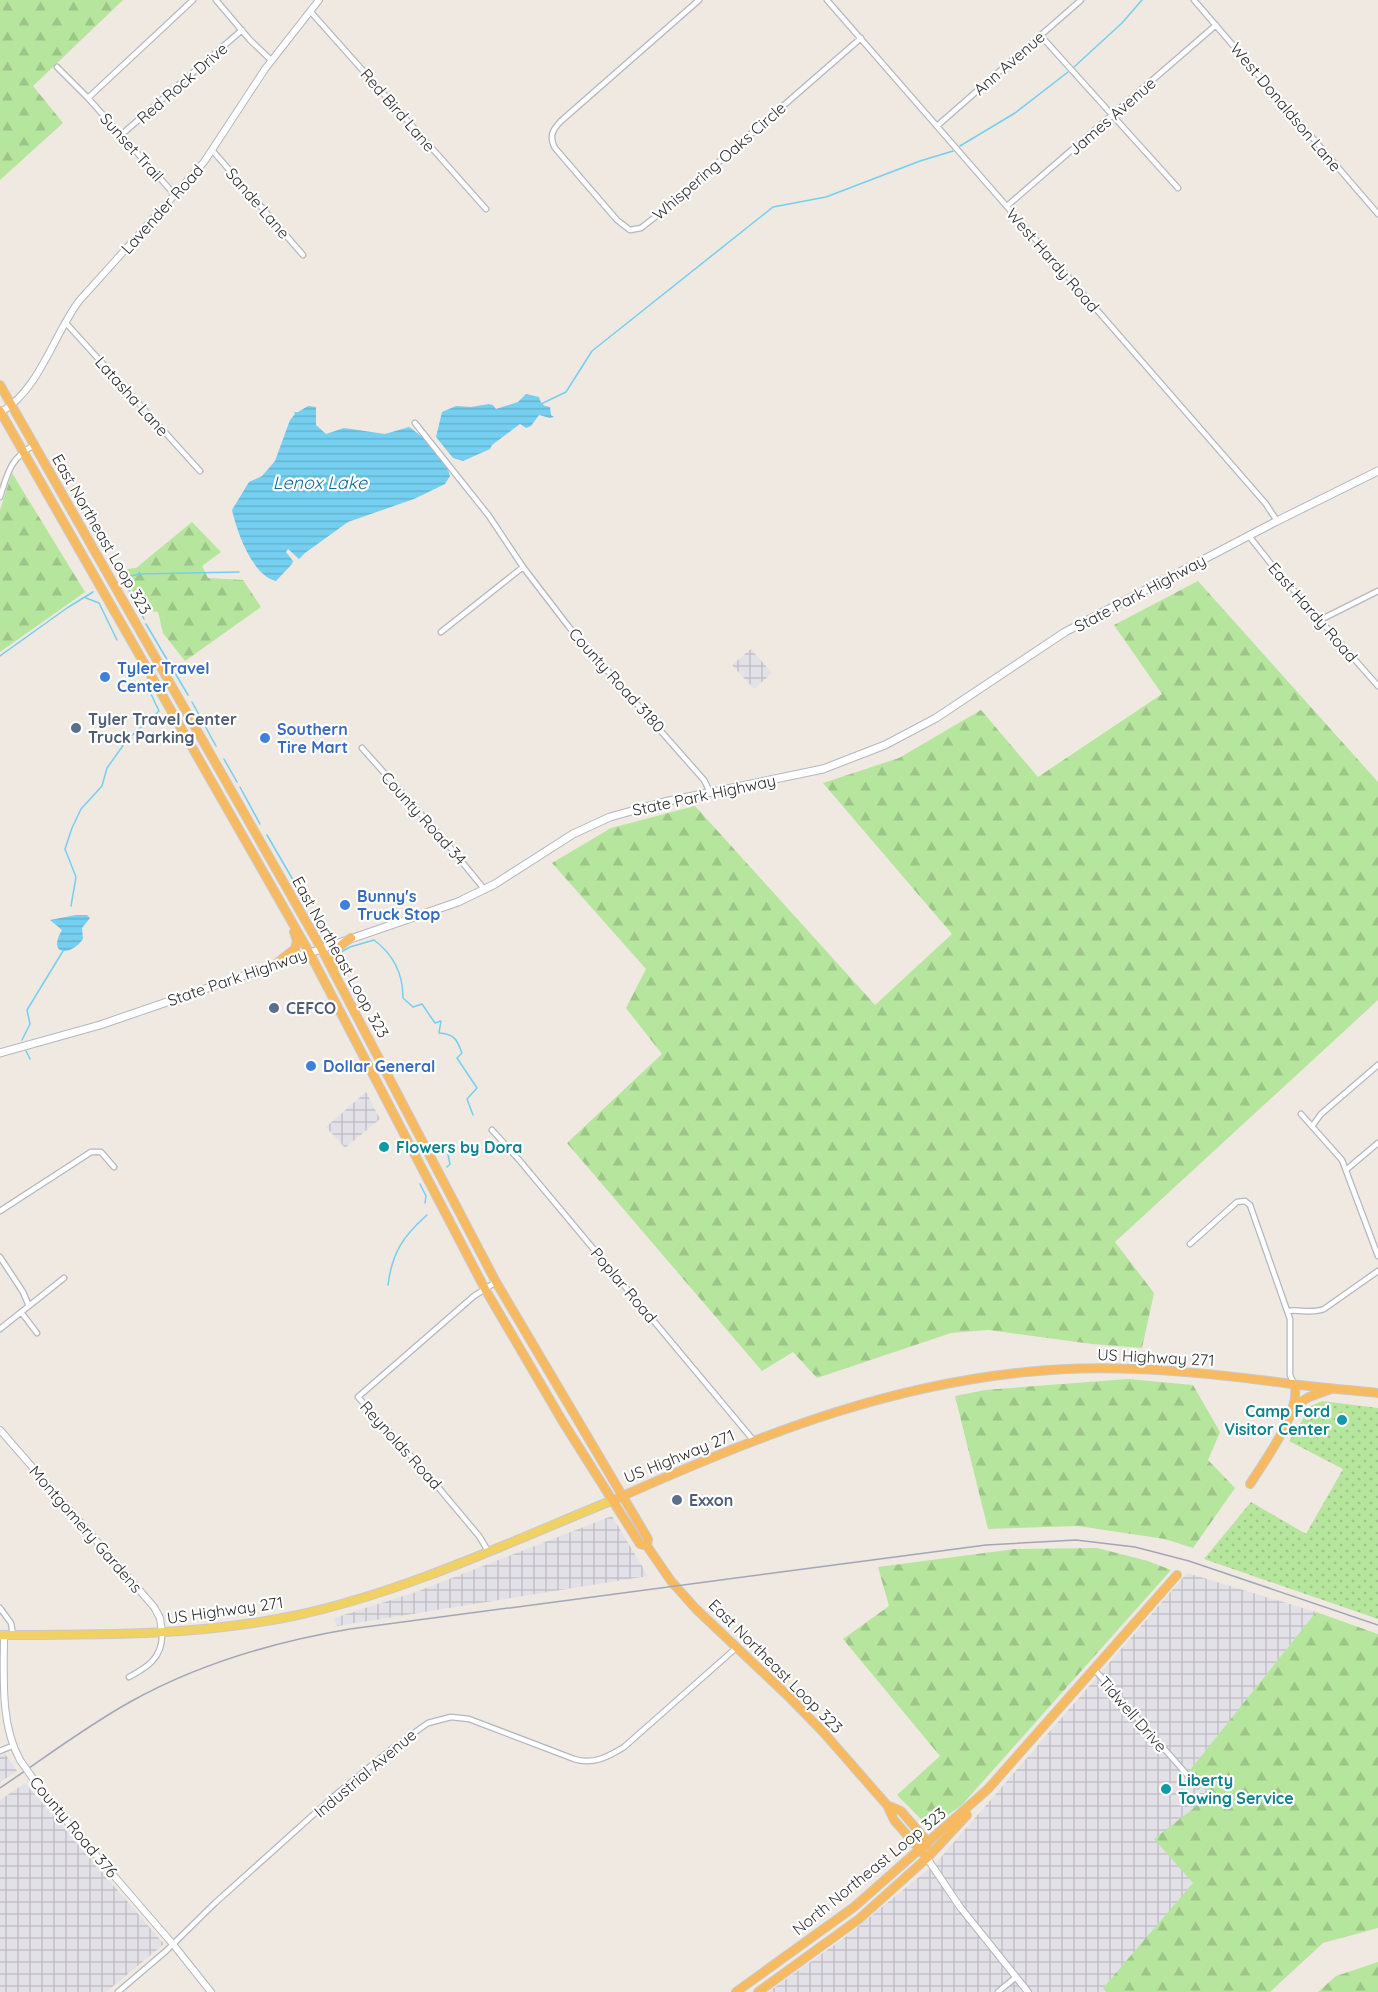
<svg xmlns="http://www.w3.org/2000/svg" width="1378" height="1992" font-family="Quicksand,sans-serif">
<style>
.industrial{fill:url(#industrial-grid)}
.forest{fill:url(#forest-firs)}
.park{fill:url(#park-dots)}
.water{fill:url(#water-rules)}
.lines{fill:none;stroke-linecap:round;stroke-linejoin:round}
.stream{stroke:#75cff0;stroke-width:1.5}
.minor-casing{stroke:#b4b7c1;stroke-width:7}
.tertiary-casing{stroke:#b4b7c1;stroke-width:8}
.secondary-casing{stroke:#b4b7c1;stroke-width:9}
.primary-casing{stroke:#c9c9c9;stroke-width:10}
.trunk-casing{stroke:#c9c9c9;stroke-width:10}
.minor{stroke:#fff;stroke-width:4.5}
.tertiary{stroke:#fff;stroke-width:6}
.secondary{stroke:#fff;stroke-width:7}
.primary{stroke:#f2d163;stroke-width:8}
.trunk{stroke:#f8ba60;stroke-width:8}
.rail{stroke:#a3a6b8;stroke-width:1.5}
.tertiary-bridge-casing{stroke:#b4b7c1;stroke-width:8;stroke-linecap:butt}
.tertiary-bridge{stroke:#fff;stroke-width:6}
.shop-dot{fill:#3f7fe0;stroke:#fff;stroke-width:2}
.service-dot{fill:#5c6f8a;stroke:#fff;stroke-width:2}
.culture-dot{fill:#0f9aa8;stroke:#fff;stroke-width:2}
.labels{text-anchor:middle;stroke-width:4.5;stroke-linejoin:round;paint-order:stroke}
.street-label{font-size:16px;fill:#2e2e2e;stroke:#fff}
.shop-label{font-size:16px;font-weight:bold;fill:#366cbe;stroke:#fff;text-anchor:start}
.service-label{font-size:16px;font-weight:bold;fill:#4e5e75;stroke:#fff;text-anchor:start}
.culture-label{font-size:16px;font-weight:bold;fill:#0d838f;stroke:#fff;text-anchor:start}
.water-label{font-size:18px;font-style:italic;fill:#0d6fa3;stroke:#fff}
</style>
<defs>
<pattern id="industrial-grid" width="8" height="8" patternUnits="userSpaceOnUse" patternTransform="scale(1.5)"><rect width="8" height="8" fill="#e3e1e8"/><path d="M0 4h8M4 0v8" fill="none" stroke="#c3c1c7"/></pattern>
<pattern id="forest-firs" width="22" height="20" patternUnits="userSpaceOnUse" patternTransform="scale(1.5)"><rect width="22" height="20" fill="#b6e59e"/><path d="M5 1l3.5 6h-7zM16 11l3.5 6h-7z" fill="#9dc588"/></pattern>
<pattern id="park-dots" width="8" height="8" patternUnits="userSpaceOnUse" patternTransform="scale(1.5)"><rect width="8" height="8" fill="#b6e59e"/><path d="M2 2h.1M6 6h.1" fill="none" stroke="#9dc588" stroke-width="1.8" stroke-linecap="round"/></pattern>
<pattern id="water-rules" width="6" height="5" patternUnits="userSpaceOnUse" patternTransform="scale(1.5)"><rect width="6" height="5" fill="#75cff0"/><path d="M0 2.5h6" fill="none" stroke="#66b2ce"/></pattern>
</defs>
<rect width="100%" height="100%" fill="#efe9e1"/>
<path class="industrial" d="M751,649L772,673L754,689L732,665Z
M366,1092L380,1119L345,1148L326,1127Z
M612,1516L648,1576L337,1626L334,1618L416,1592Z
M1187,1573L1316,1612L1190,1770L1213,1794L1203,1801L1194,1883L1103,1988L1106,1992H768L844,1938L936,1863Z
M5,1754L17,1771L0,1782V1756Z
M25,1783L164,1944L106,1992H0V1800Z"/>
<path class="forest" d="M0,0H123L33,86L63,123L0,180Z
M12,473L85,592L0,652V510Z
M192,522L221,552L202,566L208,578L243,580L261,607L185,661L163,633L158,612L144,610L119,570L136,568Z
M1198,581L1378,782V1000L1115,1242L1154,1293L1142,1348L1092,1344L988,1330L951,1333L817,1378L793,1352L762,1371L567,1143L662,1054L626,1008L646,969L552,863L611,828L695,806L875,1005L952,934L823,783L899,758L981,710L1038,777L1162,694L1114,625Z
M1128,1379L1193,1385L1220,1432L1208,1460L1235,1488L1193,1548L1165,1539L1078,1526L988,1529L955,1396L985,1390Z
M1097,1548L1148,1561L1171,1570L961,1806L929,1827L897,1795L940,1756L843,1639L889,1606L878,1567L1015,1549Z
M1316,1612L1378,1634V1928L1323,1943L1270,1992H1106L1103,1988L1193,1883L1154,1839L1212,1794L1190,1770Z
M1378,1962V1992H1318L1336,1976Z"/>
<path class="park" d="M1322,1401L1378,1408V1619L1204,1559L1251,1502L1306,1534L1343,1469L1289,1441L1311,1406Z"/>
<path class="water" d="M526,394L539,397C541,404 543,406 550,407L551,415L554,417L550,418L539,415L531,426L526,428L520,424L492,445L490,449L463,461L453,458L436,437L442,412L456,406L471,407L489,404L493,405L496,409L518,402Z
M308,406L316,407V425L326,434L344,428L385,434L409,427L412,429C427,440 445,457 450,476L445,484L414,499L348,522L305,553L299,559L288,549L286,552L293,561L292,564L276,581C252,575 237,532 232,510L249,482L262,476L275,461L290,420L295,414L294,412H298Z
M76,915H87L90,918L82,928L83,939C70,957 47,955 62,930L50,920Z"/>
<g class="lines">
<path class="stream" d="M1074,67L1122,23L1142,0
M960,146L1015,113L1068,72
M541,404L566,392L592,351L773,207L826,197L920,161L953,151
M123,578L144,619
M120,579L139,574L239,572
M86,598L99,603L117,640
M146,624L188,695
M0,656L67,608L93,592
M192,702L216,746
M224,759L237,782
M240,787L260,824
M267,835L307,904
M71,906L76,877L65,849L72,828L81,809L102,786L107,768L127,740L159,711L150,692
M313,915L321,927L329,931L331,935
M341,952L350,947L374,940C393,954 403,974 403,998L413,1007L422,1004L435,1023L441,1021L439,1033C454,1034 457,1039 462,1053L457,1058L477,1088L467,1099L473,1115
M22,1040L30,1024L27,1010L63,951
M26,1051L30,1059
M447,1167L450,1164L447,1150L450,1144
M420,1184L426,1196L425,1203
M388,1285C392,1253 403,1236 427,1215"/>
<defs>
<path id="minor" d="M216,0L250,40L271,60
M699,0L561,121C552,130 549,137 555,148L617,220L630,230L641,228L659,214L861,38
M827,0L1266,504L1277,521
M1194,0L1378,214
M310,11L486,209
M1041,36L1178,188
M57,67L88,98L175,195
M88,98L193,0
M937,126L1081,0
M121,135L242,30
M212,150L303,255
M1007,206L1216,25
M65,322L200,471
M415,423L489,516L523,567L569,627L704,780L710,792
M0,497C8,472 10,459 34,445
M1249,536L1275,569L1378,686
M1320,620L1378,591
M441,632L523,567
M362,748L444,840L485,890
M1301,1114L1342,1160L1378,1256
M1313,1125L1321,1114L1378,1065
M492,1130L520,1161L754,1441
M1347,1169L1378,1143
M0,1211L91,1152H101L114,1167
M1190,1244L1237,1202L1245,1201L1250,1205L1290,1319V1375L1294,1384
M0,1257L23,1292L29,1306
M1287,1311C1300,1309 1312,1314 1324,1309L1378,1271
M21,1312L37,1333
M0,1329L64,1278
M488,1551L479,1536L427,1474L358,1397L474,1296L496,1282
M0,1608L11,1623L13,1635
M1094,1669L1197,1786
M129,1677C148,1667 163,1657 162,1633
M0,1751L12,1746
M118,1992L166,1951L215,1903L333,1797L394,1747L428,1723L451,1717L469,1719L574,1759C593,1765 608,1757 624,1747L736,1648
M998,1992L1016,1977"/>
<path id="tertiary" d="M1,412C39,390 53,336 79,301L204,162L265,69L319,0
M0,1430L154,1607L160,1618L162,1633
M4,1635C4,1676 0,1724 20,1760
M34,1780L50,1802L172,1943L211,1992
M927,1858L960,1907L1028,1992"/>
<path id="secondary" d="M0,1053L100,1025L458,902L495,884L573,834L610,817L664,802L823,769L885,745L936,718L1065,632L1277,521L1378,471"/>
<path id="primary" d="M0,1635C100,1635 200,1636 298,1615C407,1591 510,1542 613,1500"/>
<path id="trunk" d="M0,385L321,948L496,1282L648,1539L647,1546
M0,411L309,952L485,1289L563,1422L640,1544L647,1546L671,1581L696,1609L789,1697L824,1733L887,1805L894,1820L927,1858
M277,963L295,949L297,941L294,932
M334,967C331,951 339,946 351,938
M1294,1406L1309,1397L1331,1389
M1250,1484C1264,1462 1303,1409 1294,1384
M616,1499C763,1433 904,1377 1066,1369C1142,1366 1218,1374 1292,1384C1321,1388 1350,1390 1378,1393
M887,1805L901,1811L927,1841V1846
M736,1992L854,1907L988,1789L1177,1575
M758,1992L859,1919L927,1858L967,1815"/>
</defs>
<use href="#minor" class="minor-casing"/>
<use href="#tertiary" class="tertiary-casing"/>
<use href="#secondary" class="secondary-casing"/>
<use href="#primary" class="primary-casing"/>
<use href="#trunk" class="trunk-casing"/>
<use href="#minor" class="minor"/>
<use href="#tertiary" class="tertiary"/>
<use href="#secondary" class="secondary"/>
<use href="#primary" class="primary"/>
<use href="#trunk" class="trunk"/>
<path class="rail" d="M0,1788C43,1759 85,1727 130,1702C198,1664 273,1642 350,1629L986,1545L1076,1540L1135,1547L1189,1561L1378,1625"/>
<defs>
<path id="tertiary-bridge" d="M20,1760L34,1780"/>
</defs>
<use href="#tertiary-bridge" class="tertiary-bridge-casing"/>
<use href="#tertiary-bridge" class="tertiary-bridge"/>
</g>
<g class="shop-dot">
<circle cx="105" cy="677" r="6"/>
<circle cx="265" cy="738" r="6"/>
<circle cx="345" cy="905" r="6"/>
<circle cx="311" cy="1066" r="6"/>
</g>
<g class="service-dot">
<circle cx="76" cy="728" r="6"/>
<circle cx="274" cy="1008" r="6"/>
<circle cx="677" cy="1500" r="6"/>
</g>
<g class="culture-dot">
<circle cx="384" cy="1147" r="6"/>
<circle cx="1342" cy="1420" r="6"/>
<circle cx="1166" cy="1789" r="6"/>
</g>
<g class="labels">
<g class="street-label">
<text transform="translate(1009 63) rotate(-41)" y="6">Ann Avenue</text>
<text transform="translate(182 83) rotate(-41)" y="6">Red Rock Drive</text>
<text transform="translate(1286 107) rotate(50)" y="6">West Donaldson Lane</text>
<text transform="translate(398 110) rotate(49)" y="6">Red Bird Lane</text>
<text transform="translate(1112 116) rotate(-41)" y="6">James Avenue</text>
<text transform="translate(132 147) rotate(48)" y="6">Sunset Trail</text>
<text transform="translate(719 161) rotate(-41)" y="6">Whispering Oaks Circle</text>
<text transform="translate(258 203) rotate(49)" y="6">Sande Lane</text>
<text transform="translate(162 209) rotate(-48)" y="6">Lavender Road</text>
<text transform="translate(1053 260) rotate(49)" y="6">West Hardy Road</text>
<text transform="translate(132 396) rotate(48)" y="6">Latasha Lane</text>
<text transform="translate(102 534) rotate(60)" y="6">East Northeast Loop 323</text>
<text transform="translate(1140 593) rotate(-28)" y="6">State Park Highway</text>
<text transform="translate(1313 612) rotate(49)" y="6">East Hardy Road</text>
<text transform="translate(617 680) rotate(48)" y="6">County Road 3180</text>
<text transform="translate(704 795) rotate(-12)" y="6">State Park Highway</text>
<text transform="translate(424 818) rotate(48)" y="6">County Road 34</text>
<text transform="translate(341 957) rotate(61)" y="6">East Northeast Loop 323</text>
<text transform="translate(237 977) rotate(-19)" y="6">State Park Highway</text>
<text transform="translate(624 1285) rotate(50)" y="6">Poplar Road</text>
<text transform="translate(1156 1357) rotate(3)" y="6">US Highway 271</text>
<text transform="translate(401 1445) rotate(48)" y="6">Reynolds Road</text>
<text transform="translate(679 1456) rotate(-22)" y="6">US Highway 271</text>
<text transform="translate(86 1529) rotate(49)" y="6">Montgomery Gardens</text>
<text transform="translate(225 1610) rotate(-8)" y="6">US Highway 271</text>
<text transform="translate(776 1666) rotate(45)" y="6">East Northeast Loop 323</text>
<text transform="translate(1133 1714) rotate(49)" y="6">Tidwell Drive</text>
<text transform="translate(365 1773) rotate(-40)" y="6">Industrial Avenue</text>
<text transform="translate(74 1827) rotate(50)" y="6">County Road 376</text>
<text transform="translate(869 1871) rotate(-39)" y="6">North Northeast Loop 323</text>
</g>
<g class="shop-label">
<text x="117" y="674">Tyler Travel<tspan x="117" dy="18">Center</tspan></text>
<text x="277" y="735">Southern<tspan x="277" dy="18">Tire Mart</tspan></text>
<text x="357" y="902">Bunny's<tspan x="357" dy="18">Truck Stop</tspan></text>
<text x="323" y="1072">Dollar General</text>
</g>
<g class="service-label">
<text x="88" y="725">Tyler Travel Center<tspan x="88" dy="18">Truck Parking</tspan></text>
<text x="286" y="1014">CEFCO</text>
<text x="689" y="1506">Exxon</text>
</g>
<g class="culture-label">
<text x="396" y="1153">Flowers by Dora</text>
<text x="1330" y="1417" text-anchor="end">Camp Ford<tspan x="1330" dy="18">Visitor Center</tspan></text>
<text x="1178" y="1786">Liberty<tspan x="1178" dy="18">Towing Service</tspan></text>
</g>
<g class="water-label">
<text x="320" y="489">Lenox Lake</text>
</g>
</g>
</svg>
